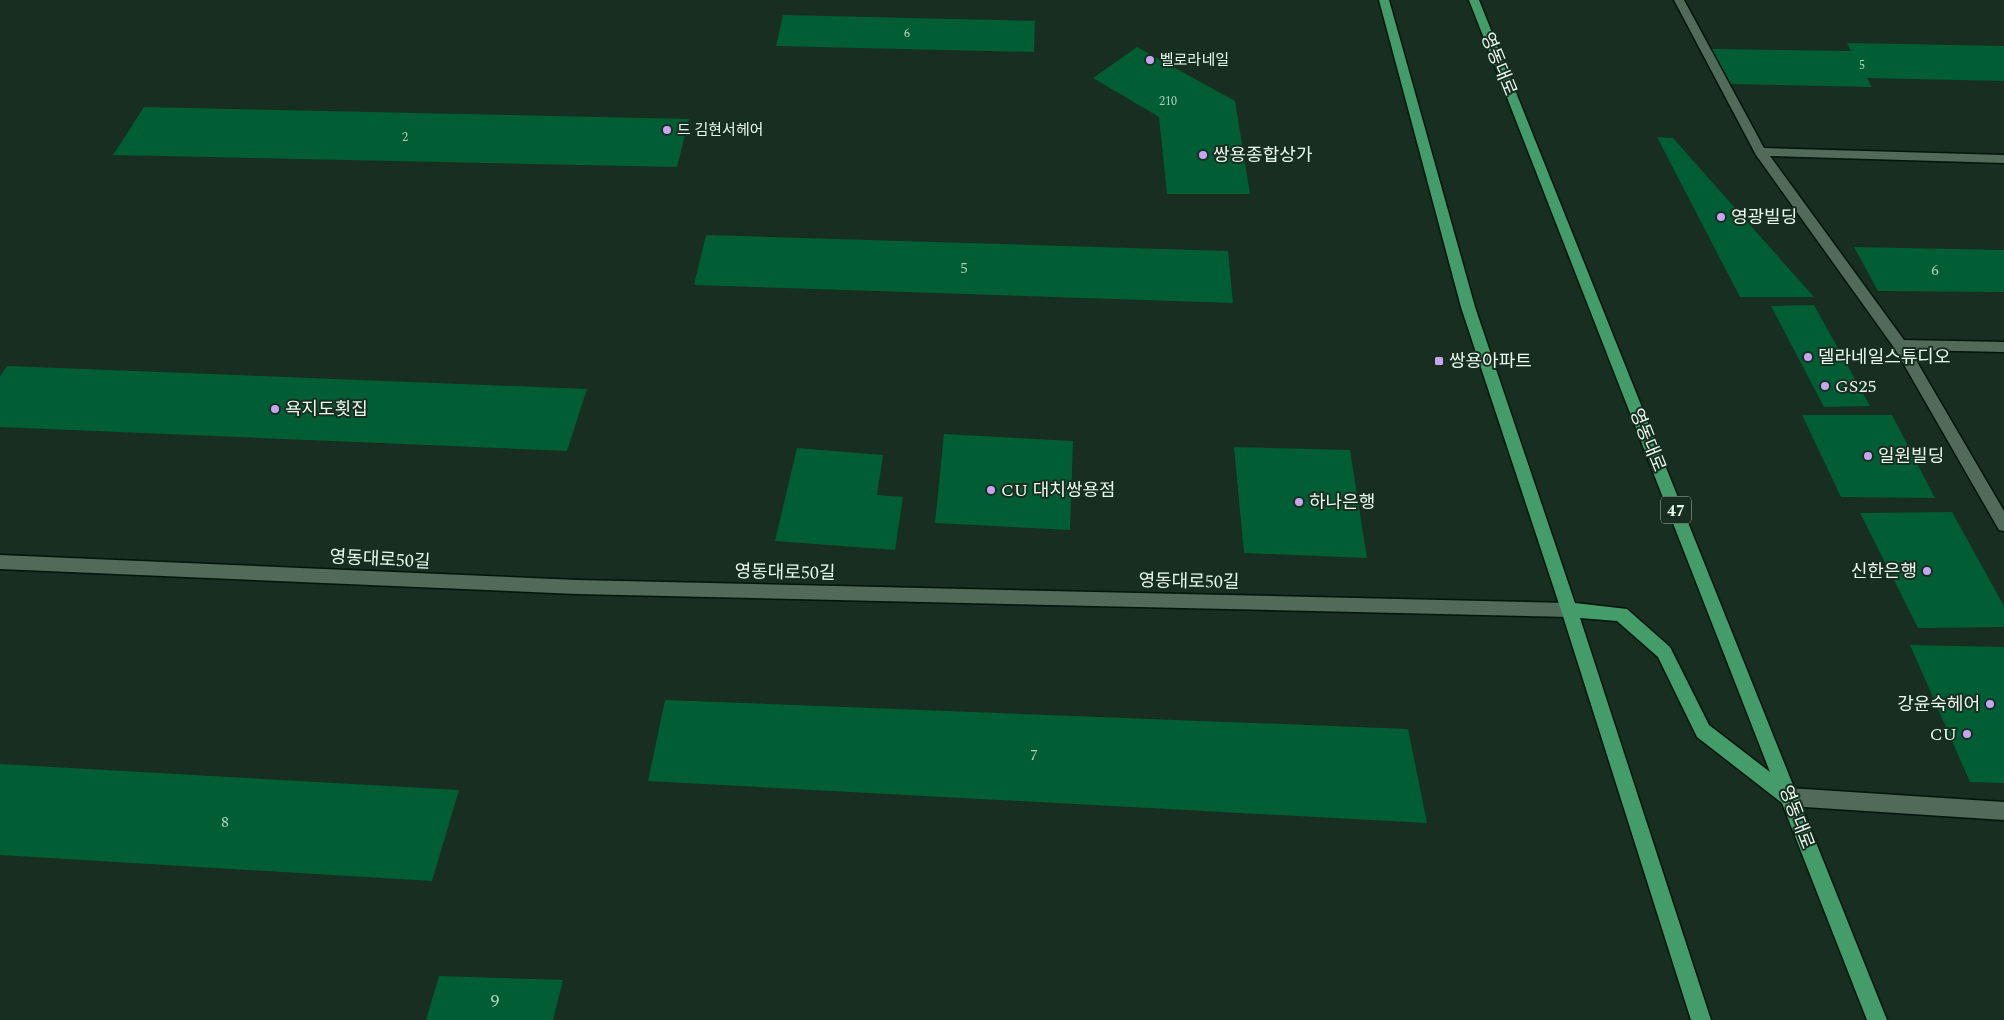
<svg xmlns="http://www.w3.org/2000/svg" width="2004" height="1020" font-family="Spectral,'Noto Sans KR',serif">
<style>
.building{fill:#015e34}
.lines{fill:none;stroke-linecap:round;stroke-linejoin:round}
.minor-casing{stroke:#011609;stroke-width:3}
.major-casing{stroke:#011609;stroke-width:3}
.minor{fill:#516a59;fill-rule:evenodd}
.major{fill:#439c6a;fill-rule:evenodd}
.poi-dot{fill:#c7a6ef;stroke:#172e20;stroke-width:2}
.labels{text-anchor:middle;stroke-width:4;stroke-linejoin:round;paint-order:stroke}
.far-number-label{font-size:12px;fill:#b0d2c0}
.far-poi-label{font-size:15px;fill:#eaf9ee;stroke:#172e20;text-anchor:start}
.number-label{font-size:15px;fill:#b0d2c0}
.shield{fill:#172e20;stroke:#abbcb0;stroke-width:1}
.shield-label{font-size:16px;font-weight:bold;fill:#eaf9ee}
.street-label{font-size:18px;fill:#eaf9ee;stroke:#172e20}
.poi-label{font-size:18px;fill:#eaf9ee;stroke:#172e20;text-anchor:start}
.near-number-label{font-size:18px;fill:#b0d2c0}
</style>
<rect width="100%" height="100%" fill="#172e20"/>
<path class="building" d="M783,15L1035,21L1034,52L776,46Z
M1847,43L2004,46V81L1867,78L1872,87L1729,84L1712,49L1851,51Z
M1137,47L1235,101L1250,194H1167L1159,117L1093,78Z
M144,107L689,119L677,167L113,155Z
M1657,137L1673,138L1814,297H1740Z
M706,235L1228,251L1233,303L694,285Z
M1854,247L2004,250V292L1878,291Z
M1814,305L1870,406L1824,407L1771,306Z
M7,366L587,389L567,451L0,427V376Z
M1802,415H1892L1935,498L1841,497Z
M944,434L1073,441L1070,530L935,523Z
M1234,447L1350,450L1367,558L1244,553Z
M797,448L883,455L877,495L903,497L895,550L775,541Z
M1952,512L2004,606V627L1918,628L1860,513Z
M1910,645L2004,647V783L1970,782Z
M665,700L1408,729L1427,823L648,781Z
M0,764L459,790L432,881L0,855Z
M439,976L563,980L553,1020H426Z"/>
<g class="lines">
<defs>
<path id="minor" d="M1674,0H1684L1764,148L2004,155V163L1770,156L1904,340L2004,342V352L1910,350L2004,511V531L1999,530L1895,349L1756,155Z
M0,555L577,580L1569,603L1575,605L1577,610L1575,615L1569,617L577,594L0,569Z
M1789,788L2004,802V820L1789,806L1783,803L1780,797L1783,791Z"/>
<path id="major" d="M1379,0H1389L1475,307L1575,603L1627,609L1670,647L1709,725L1770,772L1469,0H1479L1887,1020H1867L1782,803L1697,737L1658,657L1617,621L1580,618L1711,1020H1691L1561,610L1461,307Z"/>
</defs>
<use href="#minor" class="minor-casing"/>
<use href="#major" class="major-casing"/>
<use href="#minor" class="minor"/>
<use href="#major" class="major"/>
</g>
<g class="poi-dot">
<circle cx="1150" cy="60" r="5"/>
<circle cx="667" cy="130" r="5"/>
<circle cx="1203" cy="155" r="5"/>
<circle cx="1721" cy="217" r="5"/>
<circle cx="1808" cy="357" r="5"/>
<rect x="1434" y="356" width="10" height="10" rx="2.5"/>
<circle cx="1825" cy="386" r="5"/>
<circle cx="275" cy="409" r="5"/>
<circle cx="1868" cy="456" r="5"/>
<circle cx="991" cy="490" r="5"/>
<circle cx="1299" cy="502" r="5"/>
<circle cx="1927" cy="571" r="5"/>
<circle cx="1990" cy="704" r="5"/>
<circle cx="1967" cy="734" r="5"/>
</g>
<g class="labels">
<g class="far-number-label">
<text x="907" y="37">6</text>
<text x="1862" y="69">5</text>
<text x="1168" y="105">210</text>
<text x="405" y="141">2</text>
</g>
<g class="far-poi-label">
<text x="1160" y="65">벨로라네일</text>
<text x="677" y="135">드 김현서헤어</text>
</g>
<g class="number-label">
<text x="964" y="273">5</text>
<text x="1935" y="275">6</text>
<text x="1034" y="760">7</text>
<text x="225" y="827">8</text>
</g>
<rect class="shield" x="1661" y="496.5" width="30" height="27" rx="4"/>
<g class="shield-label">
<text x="1676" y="516">47</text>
</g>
<g class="street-label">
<text transform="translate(1499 64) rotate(68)" y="6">영동대로</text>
<text transform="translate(1648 440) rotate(68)" y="6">영동대로</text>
<text transform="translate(380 559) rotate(3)" y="6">영동대로50길</text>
<text transform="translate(785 572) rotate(1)" y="6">영동대로50길</text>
<text transform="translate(1189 581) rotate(1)" y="6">영동대로50길</text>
<text transform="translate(1797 817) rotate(69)" y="6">영동대로</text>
</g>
<g class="poi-label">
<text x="1213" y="161">쌍용종합상가</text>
<text x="1731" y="223">영광빌딩</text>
<text x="1818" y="363">델라네일스튜디오</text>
<text x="1449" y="367">쌍용아파트</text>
<text x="1835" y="392">GS25</text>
<text x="285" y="415">욕지도횟집</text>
<text x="1878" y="462">일원빌딩</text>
<text x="1001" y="496">CU 대치쌍용점</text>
<text x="1309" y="508">하나은행</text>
<text x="1917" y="577" text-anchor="end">신한은행</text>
<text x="1980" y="710" text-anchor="end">강윤숙헤어</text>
<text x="1957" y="740" text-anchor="end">CU</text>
</g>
<g class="near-number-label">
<text x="495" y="1006">9</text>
</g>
</g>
</svg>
